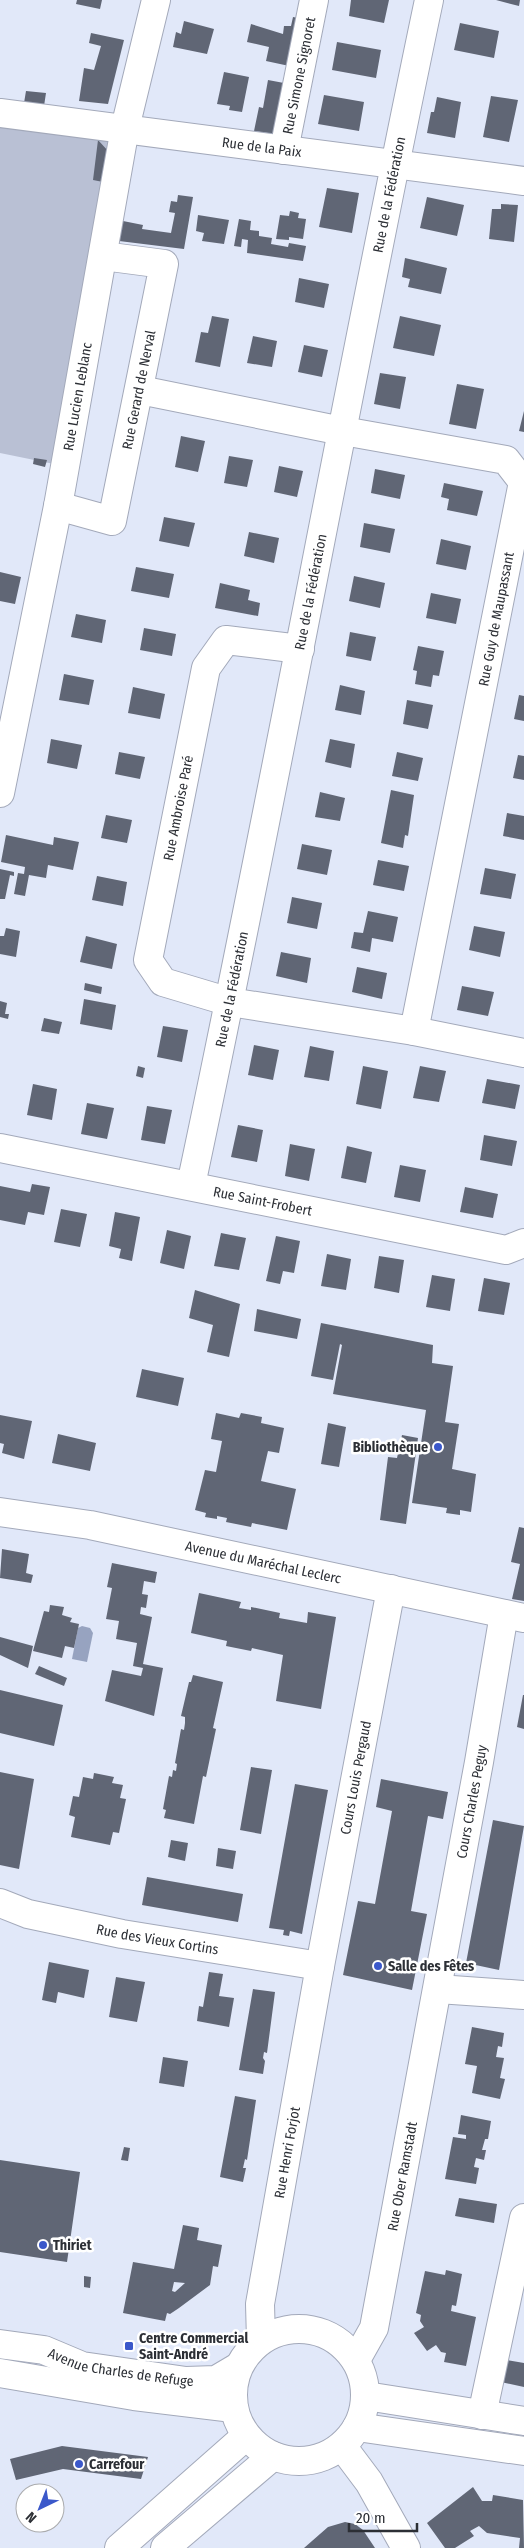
<svg xmlns="http://www.w3.org/2000/svg" width="524" height="2548" font-family="'Fira Sans Condensed',sans-serif">
<style>
.green{fill:#b9c0d4}
.water{fill:#97a3c0}
.building{fill:#606675;fill-rule:evenodd}
.lines{fill:none;stroke-linecap:round;stroke-linejoin:round}
.minor-casing{stroke:#a3a9ba;stroke-width:30}
.minor{stroke:#fff;stroke-width:28}
.poi-dot{fill:#3b58ca;stroke:#fff;stroke-width:2}
.labels{text-anchor:middle;stroke-width:5;stroke-linejoin:round;paint-order:stroke}
.street-label{font-size:14px;fill:#2c2f35;stroke:#fff}
.poi-label{font-size:14px;font-weight:bold;fill:#2c2f35;stroke:#fff;text-anchor:start}
</style>
<rect width="100%" height="100%" fill="#e1e8f9"/>
<path class="green" d="M0,123L110,135L54,464L0,453Z"/>
<path class="water" d="M82,1626L90,1628L93,1633L87,1662L72,1659L78,1628Z"/>
<path class="building" d="M77,0H102L100,9L76,4Z
M351,0H389L384,23L349,16Z
M496,0H520L519,6Z
M293,17L303,19L294,67L266,61L269,47L247,42L251,24L283,34L284,26H291Z
M184,21L214,29L207,54L173,47L176,32L181,34Z
M460,23L499,31L494,58L454,50Z
M91,33L124,40L108,104L79,101L84,68L94,70L101,46L89,43Z
M337,42L381,50L376,78L332,70Z
M224,72L249,77L242,112L229,110L230,106L217,104Z
M268,80L284,83L275,134L254,131L259,107L263,108Z
M26,91L46,93L44,106L24,103Z
M324,95L364,102L359,131L318,124Z
M491,96L518,100L509,142L483,137Z
M437,97L461,102L455,138L427,133L431,112H434Z
M98,140L109,152L103,182L93,180Z
M327,188L359,193L352,233L319,227Z
M178,195L193,197L184,249L119,241L123,221L143,225L142,229L171,233L175,213L169,212L171,201L177,202Z
M427,197L464,205L457,236L420,228Z
M501,204L518,205L514,242L489,239L492,209H501Z
M290,211L299,213L298,218L306,219L303,239L289,237V240L276,239L280,215L289,216Z
M198,215L229,220L224,244L202,241L204,233L196,231Z
M239,219L251,221L250,230L259,231V236L272,238L271,244L288,247L289,243L306,246L303,261L247,253L248,240L242,239L241,247L234,246Z
M405,258L447,268L441,294L408,287L410,279L402,277Z
M299,278L329,284L324,308L295,302Z
M212,316L229,319L220,367L195,362L201,332L208,333Z
M400,316L441,325L434,356L393,348Z
M253,336L277,341L272,367L247,363Z
M304,345L328,350L322,377L298,372Z
M380,373L406,377L400,409L374,404Z
M457,384L484,389L476,429L449,424Z
M524,411V432L519,431Z
M181,436L205,441L198,472L175,467Z
M229,456L253,460L247,487L224,483Z
M34,458L47,460L45,467L33,464Z
M279,466L303,471L297,497L274,492Z
M375,469L405,475L400,499L371,493Z
M444,483L483,491L477,516L447,510L449,499L441,497Z
M164,517L195,523L189,547L159,541Z
M364,523L395,529L390,553L360,547Z
M249,532L279,538L274,563L244,556Z
M441,539L471,546L466,570L436,564Z
M136,567L174,574L169,598L131,591Z
M0,572L21,577L15,604L0,601Z
M354,576L385,583L380,608L349,601Z
M220,583L250,590L248,600L260,603L258,616L215,608Z
M431,593L461,599L456,624L426,618Z
M76,614L106,620L102,643L71,637Z
M144,628L176,634L172,656L140,650Z
M350,632L376,637L371,661L346,656Z
M418,646L444,651L439,676L433,675L431,687L415,684L417,671L413,670Z
M64,674L94,680L89,705L59,700Z
M340,685L365,691L361,715L335,710Z
M133,687L165,694L160,719L128,713Z
M519,695L524,696V721L514,719Z
M407,700L433,705L428,729L403,724Z
M51,739L82,745L77,769L47,763Z
M330,739L355,744L351,768L325,762Z
M119,752L145,757L140,779L115,774Z
M397,752L423,758L418,781L392,776Z
M518,755L524,756V780L513,778Z
M391,790L414,795L408,836L405,835L403,848L381,843Z
M320,792L345,798L340,821L315,817Z
M507,813L524,816V840L503,836Z
M106,815L132,820L127,843L101,838Z
M6,835L53,845L54,837L79,842L73,870L48,865L46,878L29,875L25,896L14,894L18,873L24,874L25,867L1,862Z
M302,844L332,850L327,875L297,869Z
M378,860L409,866L404,891L373,885Z
M485,868L516,874L511,899L480,894Z
M0,869L14,872V876L10,875L5,899H0Z
M97,876L127,882L123,906L92,900Z
M292,897L322,903L317,929L287,923Z
M368,911L398,917L393,942L372,938L370,952L351,948L354,932L363,933Z
M474,926L505,932L500,957L469,950Z
M6,928L20,931L16,957L0,954V936H4Z
M86,936L117,944L112,969L80,962Z
M281,952L311,958L307,983L276,976Z
M357,967L387,973L382,999L352,992Z
M85,983L102,987L101,994L84,990Z
M462,986L494,992L488,1016L457,1010Z
M84,999L116,1005L112,1030L80,1024Z
M0,1001L7,1003L5,1014H9L8,1019L0,1017Z
M44,1018L62,1022L59,1034L41,1031Z
M163,1026L188,1030L182,1062L157,1057Z
M254,1045L279,1050L273,1080L248,1075Z
M310,1046L334,1051L329,1081L304,1077Z
M138,1066L145,1068L143,1078L136,1076Z
M363,1066L388,1071L381,1109L356,1104Z
M420,1066L446,1071L439,1102L413,1098Z
M487,1079L520,1085L515,1109L482,1103Z
M33,1084L57,1089L52,1120L27,1115Z
M87,1103L114,1108L107,1139L81,1134Z
M147,1106L172,1110L165,1144L141,1140Z
M238,1125L263,1130L257,1162L231,1157Z
M484,1135L517,1141L512,1166L480,1160Z
M290,1144L315,1149L309,1181L285,1176Z
M347,1146L372,1152L366,1183L341,1178Z
M400,1165L426,1170L420,1202L394,1197Z
M32,1184L50,1187L44,1215L28,1212L25,1225L0,1220V1186L30,1192Z
M465,1187L498,1194L493,1218L460,1212Z
M61,1209L87,1214L80,1247L54,1242Z
M115,1212L140,1217L132,1261L119,1258L121,1249L109,1246Z
M167,1230L191,1236L184,1269L160,1263Z
M221,1233L246,1238L239,1270L214,1266Z
M276,1236L300,1241L294,1273L283,1271L280,1284L266,1281Z
M327,1254L351,1259L346,1290L321,1286Z
M379,1256L404,1260L399,1293L374,1288Z
M432,1275L455,1279L450,1311L426,1307Z
M484,1278L510,1283L504,1315L478,1311Z
M195,1290L240,1304L229,1357L207,1352L213,1325L189,1318Z
M257,1309L301,1319L297,1339L254,1331Z
M321,1323L433,1345L432,1363L453,1366L445,1422L459,1424L452,1469L476,1474L471,1512L460,1510V1515L446,1513L447,1508L412,1503L426,1410L333,1394L342,1345L340,1344L333,1380L311,1376Z
M142,1369L184,1378L178,1406L136,1397Z
M216,1413L239,1418L241,1413L262,1417L261,1423L284,1428L279,1453L268,1451L261,1481L296,1489L287,1530L252,1523L251,1527L226,1522L227,1518L217,1516V1519L205,1517L206,1513L195,1510L205,1470L216,1472L222,1441L211,1439Z
M0,1415L32,1421L24,1459L2,1453L4,1444L0,1443Z
M328,1423L346,1427L339,1467L321,1464Z
M58,1434L96,1443L90,1471L52,1463Z
M402,1435L418,1438L406,1524L380,1520L388,1457L397,1458Z
M519,1527L524,1528V1601L512,1599L520,1564L511,1562Z
M2,1549L29,1554L26,1573L33,1575L31,1583L0,1578Z
M112,1563L157,1572L155,1583L144,1581L142,1594L148,1595L146,1608L141,1607L140,1614L152,1617L143,1664L163,1668L154,1716L105,1701L112,1670L141,1676L143,1668L133,1666L137,1643L116,1639L119,1621L106,1619L112,1588L107,1587Z
M199,1593L241,1602L239,1608L251,1610V1607L280,1613L279,1618L307,1623L308,1612L336,1617L321,1709L276,1701L283,1655L252,1648L251,1651L226,1646L227,1641L191,1633Z
M50,1605L64,1607L62,1615L72,1618L70,1622L79,1624L74,1648L65,1646L62,1658L33,1651L44,1611L49,1612Z
M0,1637L33,1646L28,1668L0,1655Z
M39,1666L67,1678L64,1686L35,1674Z
M193,1675L223,1682L213,1728L216,1729L206,1777L203,1776L194,1824L164,1818L166,1810L163,1809L169,1776L172,1777L173,1770L176,1771L177,1764L175,1763L181,1729L184,1730L185,1723V1717L181,1716L189,1682H191Z
M0,1690L63,1705L54,1746L0,1733Z
M523,1695H524V1729L517,1727Z
M251,1767L272,1770L261,1834L240,1830Z
M0,1772L34,1779L19,1869L0,1865Z
M94,1773L114,1777L112,1783L123,1785L120,1798L126,1799L119,1833L113,1832L110,1845L71,1837L75,1817L69,1815L73,1796L79,1797L83,1777L93,1779Z
M381,1779L448,1792L443,1819L428,1816L411,1911L427,1914L412,1990L343,1975L358,1901L375,1904L392,1811L376,1807Z
M295,1784L328,1790L302,1934L290,1931L289,1936L283,1935L284,1930L269,1928Z
M493,1820L524,1826L499,1970L466,1963Z
M171,1840L188,1843L185,1861L168,1857Z
M218,1848L236,1851L233,1869L216,1866Z
M147,1877L243,1894L238,1922L142,1905Z
M49,1962L89,1970L84,1998L58,1992L56,2003L42,2000Z
M209,1972L223,1974L219,1996L234,1998L229,2027L197,2021L199,2006L203,2007Z
M116,1977L145,1982L137,2022L109,2017Z
M253,1989L275,1992L267,2053L264,2052L263,2058L265,2061L263,2074L239,2070Z
M472,2027L504,2033L502,2047L498,2046L496,2057L504,2058L500,2078L505,2079L500,2099L472,2093L477,2066L465,2064Z
M163,2057L188,2061L184,2087L159,2083Z
M235,2096L256,2100L247,2160L245,2159L243,2168H246L243,2182L220,2177Z
M461,2115L491,2121L488,2139H485L482,2150H486L484,2160L476,2158L474,2167L479,2168L476,2184L445,2179L453,2137L466,2139V2135L458,2134Z
M124,2147L130,2148L128,2161L121,2160Z
M0,2160L80,2172L67,2262L0,2252Z
M459,2198L497,2204L494,2223L455,2216Z
M183,2225L199,2228L197,2240L222,2245L218,2267L213,2266L210,2285L179,2308L170,2314L167,2313L165,2321L123,2313L133,2262L174,2269ZM174,2282L185,2283L175,2292L172,2291Z
M446,2270L462,2274L456,2306L452,2305L451,2311L476,2317L466,2366L444,2362L446,2353L441,2352L436,2345L427,2351L414,2333L424,2327L420,2321L421,2315L416,2313L425,2271L445,2275Z
M84,2276L91,2277L90,2288L84,2287Z
M501,2359L524,2363V2387L496,2381Z
M62,2446L148,2457L141,2479L63,2469L16,2480L10,2459Z
M473,2487L482,2501H492L493,2495L523,2500L524,2548H519L520,2538L487,2533L479,2526L470,2531L474,2536L455,2548H445L427,2523Z
M345,2522L355,2524L363,2530L375,2548H304L328,2527Z"/>
<g class="lines">
<defs>
<g id="minor">
<path id="s1" d="M0,113L524,181"/>
<path id="s2" d="M284,150L314,0"/>
<path d="M140,390L332,429L506,460L523,482L414,1031"/>
<path id="s3" d="M58,506L112,521L164,264L103,256"/>
<path d="M300,649L226,640L206,668L148,960L163,982L230,1002L414,1031L524,1053"/>
<path id="s4" d="M0,793L58,506L125,128L156,0"/>
<path id="s5" d="M0,1148L506,1250L524,1243"/>
<path id="s6" d="M191,1185C275,791 346,394 429,0"/>
<path id="s7" d="M0,1512L90,1525L524,1618"/>
<path id="s8" d="M0,1903L28,1914L122,1934L320,1966"/>
<path d="M438,1989L524,1995"/>
<circle cx="299" cy="2395" r="66"/>
<path id="s9" d="M261,2340L260,2304L320,1966L391,1589"/>
<path id="s10" d="M0,2344L44,2350L82,2366L186,2381L216,2380L238,2367"/>
<path id="s11" d="M356,2360L374,2328L479,1762L504,1614"/>
<path d="M0,2373L134,2396L233,2408"/>
<path d="M366,2396L524,2421"/>
<path d="M482,2415L524,2218"/>
<path d="M357,2427L524,2451"/>
<path d="M342,2446L369,2482L406,2548"/>
<path d="M119,2548L246,2436"/>
<path d="M165,2548L273,2456"/>
</g>
</defs>
<use href="#minor" class="minor-casing"/>
<use href="#minor" class="minor"/>
</g>
<g class="poi-dot">
<circle cx="438" cy="1447" r="5"/>
<circle cx="378" cy="1966" r="5"/>
<circle cx="43" cy="2245" r="5"/>
<rect x="124" y="2341" width="10" height="10" rx="2.5"/>
<circle cx="79" cy="2464" r="5"/>
</g>
<g class="labels">
<g class="street-label">
<text dy="5" stroke="none"><textPath href="#s2" startOffset="76">Rue Simone Signoret</textPath></text>
<text dy="5" stroke="none"><textPath href="#s1" startOffset="264">Rue de la Paix</textPath></text>
<text dy="5" stroke="none"><textPath href="#s6" startOffset="1010">Rue de la Fédération</textPath></text>
<text dy="5" stroke="none"><textPath href="#s3" startOffset="190">Rue Gerard de Nerval</textPath></text>
<text dy="5" stroke="none"><textPath href="#s4" startOffset="404">Rue Lucien Leblanc</textPath></text>
<text dy="5" stroke="none"><textPath href="#s6" startOffset="605">Rue de la Fédération</textPath></text>
<text transform="translate(496 619) rotate(-79)" y="5">Rue Guy de Maupassant</text>
<text transform="translate(178 808) rotate(-79)" y="5">Rue Ambroise Paré</text>
<text dy="5" stroke="none"><textPath href="#s6" startOffset="200">Rue de la Fédération</textPath></text>
<text dy="5" stroke="none"><textPath href="#s5" startOffset="268">Rue Saint-Frobert</textPath></text>
<text dy="5" stroke="none"><textPath href="#s7" startOffset="268">Avenue du Maréchal Leclerc</textPath></text>
<text dy="5" stroke="none"><textPath href="#s9" startOffset="571">Cours Louis Pergaud</textPath></text>
<text dy="5" stroke="none"><textPath href="#s11" startOffset="572">Cours Charles Peguy</textPath></text>
<text dy="5" stroke="none"><textPath href="#s8" startOffset="162">Rue des Vieux Cortins</textPath></text>
<text dy="5" stroke="none"><textPath href="#s9" startOffset="190">Rue Henri Forjot</textPath></text>
<text dy="5" stroke="none"><textPath href="#s11" startOffset="191">Rue Ober Ramstadt</textPath></text>
<text dy="5" stroke="none"><textPath href="#s10" startOffset="124">Avenue Charles de Refuge</textPath></text>
</g>
<g class="poi-label">
<text x="428" y="1452" text-anchor="end">Bibliothèque</text>
<text x="388" y="1971">Salle des Fêtes</text>
<text x="53" y="2250">Thiriet</text>
<text x="139" y="2343">Centre Commercial<tspan x="139" dy="16">Saint-André</tspan></text>
<text x="89" y="2469">Carrefour</text>
</g>
</g>
<g transform="translate(40 2508) rotate(223)"><circle r="24" fill="#ffffff" stroke="#abacae"/>
<path d="M0-4L9 19L0 12L-9 19Z" fill="#3b58ca"/>
<text y="-8" font-size="14" font-weight="bold" text-anchor="middle" fill="#2c2f35">N</text>
</g>
<path d="M349 2523v8h68v-8" fill="none" stroke="#2c2f35" stroke-width="2.5"/>
<text x="356" y="2523" font-size="15" fill="#2c2f35" stroke="#ffffff" stroke-width="4" paint-order="stroke">20 m</text>
</svg>
